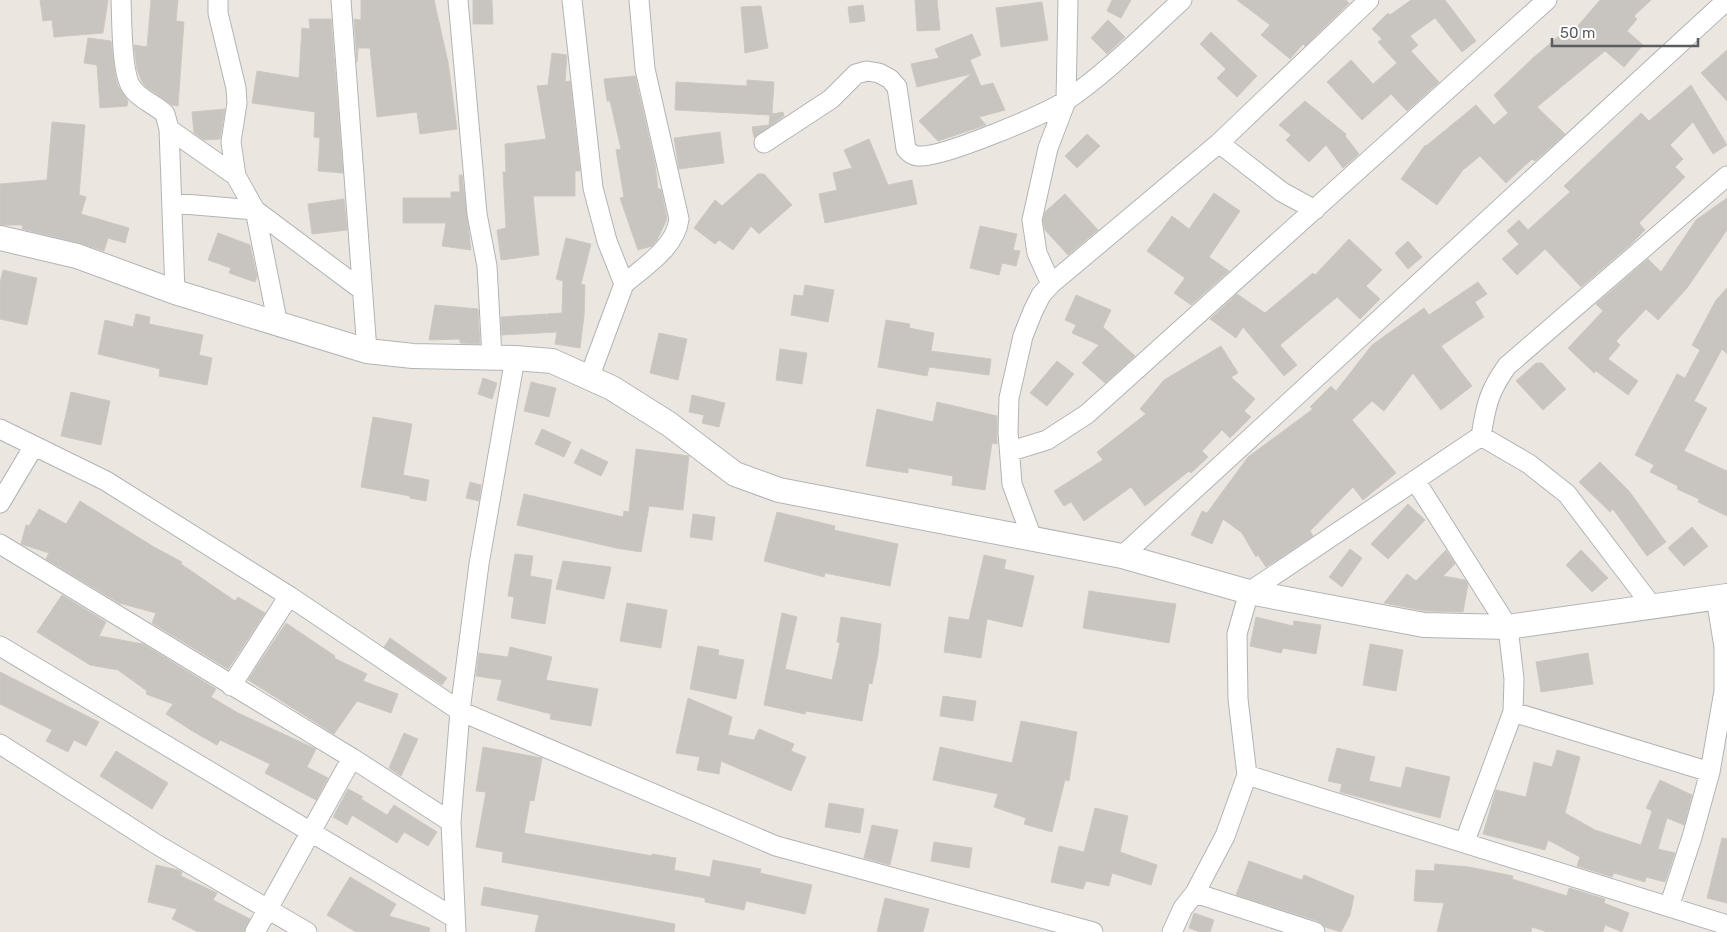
<svg xmlns="http://www.w3.org/2000/svg" width="1727" height="932" font-family="Rubik,sans-serif">
<style>
.building{fill:#c8c4c0;stroke:#cfc8bf}
.lines{fill:none;stroke-linecap:round;stroke-linejoin:round}
.minor-casing{stroke:#b1b4b7;stroke-width:21}
.tertiary-casing{stroke:#b1b4b7;stroke-width:26}
.minor{stroke:#fff;stroke-width:19}
.tertiary{stroke:#fff;stroke-width:24}
</style>
<rect width="100%" height="100%" fill="#ebe7e0"/>
<path class="building" d="M40,0H108L103,33L54,37L52,20L43,21Z
M151,0H178L176,21L184,22L178,106L172,105L146,87L142,82L137,69L134,45L147,47Z
M361,0H434L448,62L457,129L420,134L417,112L377,117L370,48H358L357,62L354,19L361,20Z
M473,0H492L493,24H473Z
M915,0H937L940,30L917,31Z
M1112,0H1131L1121,18L1107,11Z
M1237,0H1346L1349,3L1305,46L1303,44L1290,59L1261,35L1270,25Z
M1411,0H1445L1476,41L1462,52L1435,18L1410,36L1418,45L1411,51L1439,82L1407,111L1391,94L1362,120L1327,82L1351,60L1373,84L1397,63L1378,42L1382,39L1372,29L1388,13L1390,15Z
M1600,0H1651L1634,16L1637,19L1627,31L1643,45L1624,67L1605,51L1537,107L1565,134L1535,161L1532,159L1506,183L1480,156L1463,170L1437,205L1401,179L1425,145L1426,146L1476,105L1494,125L1508,113L1494,95L1533,58L1566,30L1570,35Z
M1042,2L1048,40L1001,47L996,8Z
M863,5L865,21L850,23L848,7Z
M761,6L768,48L745,53L741,7Z
M309,19H331L343,173L318,171L320,138L314,137L315,112L252,103L257,71L299,78L302,28L310,29Z
M1108,20L1125,37L1107,54L1091,38Z
M1211,32L1257,76L1237,97L1217,78L1226,69L1200,44Z
M972,34L981,55L970,60L981,86L993,83L1005,110L979,117L986,125L938,141L919,121L971,74L917,87L911,64L939,58L935,49Z
M88,38L111,41L115,74L118,86L128,101L127,106L100,108L97,65L84,63Z
M1727,50V101L1701,73Z
M552,53L567,55L565,82L570,81L580,171H575V196H533L539,255L501,260L497,230L506,228L503,172H506L505,144L546,139L537,86L548,85Z
M635,76L655,164L658,189H661L667,219L657,240L652,246L638,250L620,198L624,197L616,150L621,149L610,101H607L604,79Z
M747,80L774,82L772,114L783,112L784,116L754,138L752,127L769,125L770,115L675,110L676,82L747,86Z
M1691,85L1727,145L1713,154L1693,122L1670,145L1683,159L1675,167L1685,177L1639,223L1645,230L1631,244L1581,287L1545,249L1517,275L1502,259L1519,244L1507,231L1519,220L1528,230L1570,192L1564,186L1641,113L1649,121Z
M1305,101L1346,134L1345,136L1359,154L1343,168L1326,145L1309,162L1286,140L1291,135L1279,125Z
M225,109L220,139L204,140L194,133L192,112Z
M52,122L85,125L79,195L86,197L81,214L129,228L125,243L108,238L104,251L80,243L22,229L23,225H0V184L47,180Z
M720,132L724,163L679,169L674,138Z
M1087,134L1100,146L1077,168L1065,156Z
M869,139L888,185L912,180L917,204L825,223L819,194L837,190L833,173L852,168L844,150Z
M758,174H764L792,205L759,234L751,226L733,250L719,240L715,244L694,228L715,200L722,206Z
M459,175H462L471,250L442,246L446,223H403V198H451V192H460Z
M1214,193L1240,211L1209,257L1229,271L1191,305L1174,293L1185,278L1147,251L1172,216L1189,229Z
M1065,194L1098,230L1068,255L1045,230L1043,220L1045,212Z
M1727,198V230L1687,288L1658,320L1646,309L1616,341L1620,345L1608,359L1638,381L1628,395L1596,371L1594,373L1568,348L1603,311L1596,304L1648,259L1661,272L1696,220Z
M344,199L347,230L312,234L308,204Z
M980,226L1017,234L1013,250L1020,251L1016,266L1002,263L999,275L970,268Z
M218,233L250,245L257,277L255,282L229,273L231,268L208,260Z
M566,238L591,244L581,284L585,285L584,316L580,348L555,344L557,332L502,335L501,317L546,314L547,317V314L562,313L563,281L556,279Z
M1349,239L1382,270L1366,286L1380,299L1360,319L1337,297L1280,345L1297,365L1284,376L1243,327L1236,338L1210,319L1237,294L1265,313L1313,273L1315,275Z
M1408,241L1422,257L1408,269L1395,253Z
M3,270L37,278L27,325L0,319V283Z
M1478,282L1487,294L1475,302L1484,317L1441,346L1472,386L1441,410L1413,373L1384,411L1372,401L1352,420L1396,473L1363,500L1353,487L1310,531L1313,536L1266,567L1258,555L1256,557L1242,533L1223,519L1212,544L1191,535L1202,511L1207,513L1248,457L1313,409L1310,407L1331,386L1336,391L1372,345L1424,308L1429,315Z
M805,285L834,290L828,322L791,315L794,295L803,296Z
M1727,288V354L1722,349L1694,401L1707,408L1684,451L1727,471V516L1698,502L1699,499L1677,489L1678,486L1650,472L1654,465L1635,455L1677,374L1685,378L1700,350L1692,345L1716,300Z
M1076,295L1111,310L1103,327L1135,356L1105,383L1082,363L1099,345L1072,333L1076,325L1065,320Z
M435,305L478,309L480,344L460,343V339L429,340Z
M136,314L150,317L149,324L203,335L199,355L212,358L207,385L159,376L160,369L98,354L105,320L133,327Z
M886,320L910,324L909,328L934,333L931,351L991,359L989,375L929,367L927,376L878,367Z
M659,333L687,339L678,380L650,373Z
M1221,346L1238,373L1231,377L1255,399L1244,411L1251,417L1230,438L1222,430L1202,451L1208,457L1191,473L1189,471L1145,506L1131,487L1084,521L1071,502L1064,506L1054,491L1103,460L1097,452L1146,414L1140,409L1164,380Z
M780,349L807,353L802,384L776,380Z
M1057,361L1074,374L1047,406L1030,393Z
M1536,363H1542L1566,389L1543,410L1516,381Z
M483,378L497,383L492,399L478,394Z
M531,382L556,388L549,417L524,411Z
M71,392L110,401L101,445L61,436Z
M692,395L725,403L719,427L702,423L704,415L689,412Z
M937,402L997,416V444L992,443L985,490L952,485L953,476L908,468V473L866,466L877,409L933,422Z
M373,417L412,424L403,475L429,480L426,501L410,498V496L361,487Z
M542,429L571,442L564,457L535,444Z
M581,449L608,462L601,476L574,463Z
M636,449L689,456L683,510L649,506L641,552L616,548L517,525L524,494L623,517L624,511L629,512Z
M1600,462L1629,491L1666,542L1647,556L1613,509L1610,512L1579,482Z
M470,482L481,485L479,501L466,498Z
M80,501L154,547L182,562L181,564L235,601L238,597L265,613L228,669L152,623L156,613L119,603L46,559L49,553L21,544L26,525L29,526L39,509L66,524Z
M1408,504L1425,520L1388,559L1371,544Z
M777,512L835,526L834,530L898,544L890,586L825,573L824,577L764,561Z
M693,514L715,517L712,540L690,537Z
M1692,527L1708,546L1684,566L1668,548Z
M1350,549L1362,558L1342,587L1329,577Z
M1446,550L1455,564L1443,576L1465,580L1468,584L1463,612L1425,611L1384,603L1407,574L1416,581Z
M1581,550L1608,578L1592,592L1566,565Z
M515,554L533,556L530,576L552,580L545,624L511,618L514,597L508,596Z
M984,555L1006,560L1004,569L1034,576L1022,627L987,619L981,658L944,652L949,617L969,620Z
M563,561L611,567L604,599L556,589Z
M1089,591L1176,604L1169,643L1083,628Z
M62,595L106,622L99,636L143,644L216,689L211,697L238,713L316,749L307,767L328,778L316,800L265,773L270,764L220,740L217,745L194,732L166,714L173,704L146,694L147,691L118,670L90,665L37,632Z
M627,603L667,610L661,648L620,641Z
M782,613L797,617L785,669L832,680L840,643L837,642L841,617L881,624L878,654L872,684L869,683L862,721L806,711L805,714L764,705Z
M1256,617L1293,626L1294,621L1321,625L1316,654L1283,648L1281,653L1250,646Z
M286,623L335,656L334,658L367,674L363,681L398,694L391,713L357,701L334,734L248,680Z
M390,638L447,678L442,685L384,647Z
M1370,644L1403,650L1396,691L1363,685Z
M698,646L719,650L718,655L744,660L736,699L690,689Z
M510,647L552,657L546,680L598,689L591,726L550,719L551,714L497,700L502,680L476,676L479,653L508,657Z
M1588,653L1593,684L1541,692L1536,662Z
M0,672L99,722L86,746L74,740L68,752L46,741L52,730L0,704Z
M943,696L976,701L973,721L940,716Z
M688,698L732,717L728,735L754,740L759,729L794,744L791,751L806,757L791,791L721,761L719,774L697,770L700,757L676,753Z
M1021,721L1077,732L1069,781L1065,780L1052,832L1024,824L1026,818L994,807L998,794L933,780L940,747L1012,763Z
M404,733L418,739L401,776L389,768Z
M483,747L542,758L534,801L530,800L524,833L652,856V854L676,858L674,870L710,877L713,860L761,869L760,873L812,885L805,914L746,901L744,910L705,902V898L502,862L503,852L476,847L486,792L476,791Z
M1337,748L1375,757L1369,781L1401,788L1406,767L1450,777L1440,818L1340,792L1342,784L1328,781Z
M1557,750L1580,757L1565,813L1595,830L1641,845L1652,811L1646,808L1660,780L1692,795L1684,825L1667,818L1658,849L1675,853L1665,882L1646,877L1645,882L1614,873L1612,877L1577,866L1580,857L1548,840L1545,850L1483,834L1496,790L1526,797L1534,762L1552,767Z
M116,751L168,783L152,809L100,776Z
M348,789L363,797L361,799L387,815L394,805L437,832L428,846L404,832L397,843L352,815L347,825L333,817Z
M829,803L864,809L860,833L825,827Z
M1095,808L1128,816L1120,852L1157,865L1151,885L1112,873L1109,886L1086,881L1083,889L1051,882L1059,846L1084,852Z
M872,825L898,830L890,865L864,858Z
M1722,838L1727,839V903L1707,898Z
M934,842L972,848L969,868L931,861Z
M1249,861L1302,880L1304,875L1354,896L1350,915L1341,932L1325,927L1318,921L1236,895Z
M1435,864L1469,867L1513,876L1512,879L1567,896L1569,888L1605,899L1604,903L1629,913L1622,932L1605,925L1603,932H1547L1532,927L1531,932H1437L1444,903L1414,901L1416,870L1434,871Z
M156,865L178,870L182,872L181,876L217,893L213,900L250,919L244,932H198L172,919L177,909L148,902Z
M350,877L396,904L389,916L430,928L429,932H356L327,915Z
M484,887L675,924L674,932H535L539,915L481,905Z
M885,898L929,909L923,932H877Z
M1194,913L1214,920L1210,932H1200L1189,928Z"/>
<g class="lines">
<defs>
<path id="minor" d="M121,0C122,19 121,74 132,88C140,100 155,104 165,114L169,129L175,292
M218,0V13L236,88L237,103L231,142L236,176L255,210L278,325
M341,0L367,351
M458,0L477,214L487,266L492,357
M572,0L593,188L607,241L624,284L589,378
M169,129L236,176
M764,143L831,99L856,74L867,71L879,73L890,79L897,87L906,149C910,153 913,156 919,156C942,158 1046,114 1067,100C1109,71 1145,34 1182,0
M1219,143L1282,192L1315,210
M172,203L255,210L362,290
M624,284C644,267 676,247 679,219L645,69L639,0
M1051,284L1037,253L1032,220L1048,148L1066,101L1068,0
M0,429L106,481L289,596L460,711L776,846L1093,932
M1481,436C1486,405 1489,391 1507,366L1727,176
M1011,451L1047,440L1087,414L1547,0
M1415,480L1508,627L1514,679L1513,712L1465,841
M0,503L34,446
M1032,538L1012,484L1008,432L1009,398L1023,336L1033,311L1041,295L1051,284L1219,143L1369,0
M0,544L352,758L451,822
M1122,556L1727,0
M1652,606L1567,494L1529,464L1481,436L1249,592L1237,634L1238,699L1247,775L1727,925
M0,646L453,917
M231,686L289,596
M1513,712L1710,772L1692,837L1669,907
M0,744L156,844L307,932
M1710,772L1724,691V647L1716,598
M1195,893L1315,932
M255,932L352,758
M456,932L451,822L460,711L479,564L515,358
M1172,932L1183,908L1195,893L1225,836L1247,775"/>
<path id="tertiary" d="M0,238L77,256L175,292L367,351L413,356L515,358L552,361L612,388L669,424L735,474L779,490L1122,556L1249,592L1424,625L1508,627L1727,596"/>
</defs>
<use href="#minor" class="minor-casing"/>
<use href="#tertiary" class="tertiary-casing"/>
<use href="#minor" class="minor"/>
<use href="#tertiary" class="tertiary"/>
</g>
<path d="M1552 38v8h146v-8" fill="none" stroke="#595d60" stroke-width="2.5"/>
<text x="1560" y="38" font-size="15" fill="#595d60" stroke="#ffffff" stroke-width="4" paint-order="stroke">50 m</text>
</svg>
